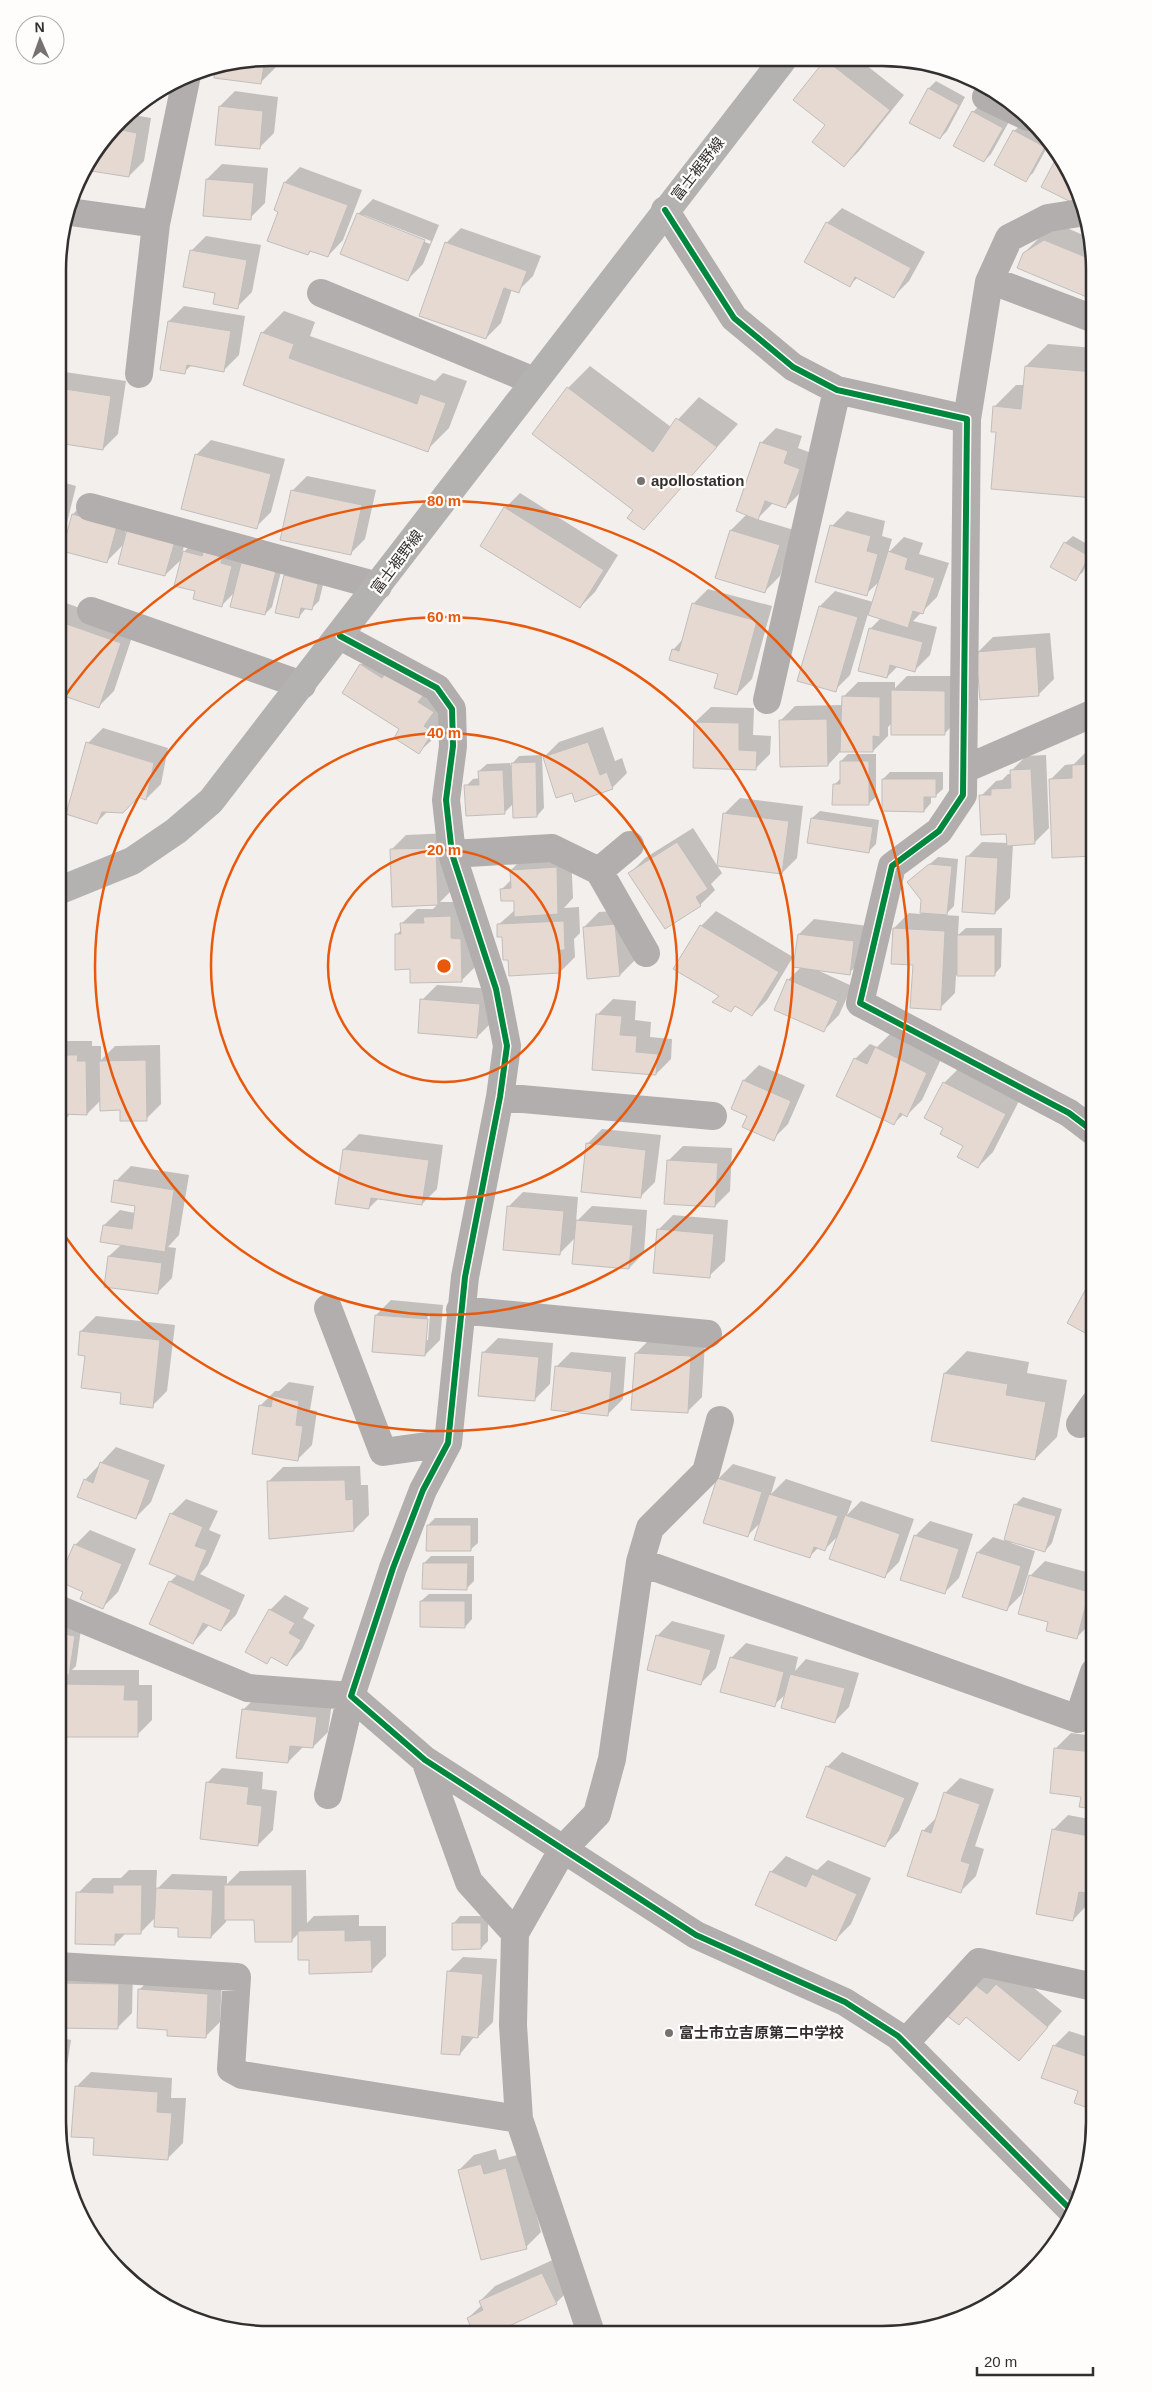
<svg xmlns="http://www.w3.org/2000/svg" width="1152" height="2392" font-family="Helvetica,'Noto Sans JP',sans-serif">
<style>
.shadow{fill:#0003;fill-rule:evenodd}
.building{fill:#e5d9d2;stroke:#c0bebc}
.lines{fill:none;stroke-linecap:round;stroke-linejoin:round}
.street{stroke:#b1aead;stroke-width:28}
.primary{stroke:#b3b2b1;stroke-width:28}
.cycleway-casing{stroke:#fffdfc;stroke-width:9}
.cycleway{stroke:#00873e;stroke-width:6}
.ring{fill:none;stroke:#e8590c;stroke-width:2.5}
.poi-dot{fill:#767271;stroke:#fffdfc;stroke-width:2}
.labels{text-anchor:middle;stroke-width:4.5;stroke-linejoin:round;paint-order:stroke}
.street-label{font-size:15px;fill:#322f2e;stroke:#fffdfc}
.poi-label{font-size:15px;font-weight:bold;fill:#322f2e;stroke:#fffdfc;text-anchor:start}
.rim{fill:none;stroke:#322f2e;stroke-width:2.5}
.centre{fill:#e8590c;stroke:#fffdfc;stroke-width:2.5}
.ring-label{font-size:15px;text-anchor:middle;font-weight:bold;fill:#e8590c;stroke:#fffdfc;stroke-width:4.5;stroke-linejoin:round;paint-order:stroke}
</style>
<rect width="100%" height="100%" fill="#f3efed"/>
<path class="shadow" d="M270,58H277L276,67L261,82L216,68Z
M825,61H861L904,95L859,151L844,166L827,125L795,100Z
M936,81L965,97L947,131L940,138L929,88Z
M235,91L278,97L274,133L259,148L220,106Z
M980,105L1010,120L991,154L984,161L973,112Z
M127,114L151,118L144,161L129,176L85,168Z
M1022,124L1044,136L1050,142L1033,173L1025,180L1014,131Z
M222,164L268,168L265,203L250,218L207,179Z
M300,167L362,190L343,240L328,256L312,250L308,254L279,211L285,182Z
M373,199L439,225L423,264L408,279L358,214ZM364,215L431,241L430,244L364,217Z
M842,208L925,252L909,281L894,296L858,277L849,286L827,223Z
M1060,225L1090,238L1094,270V299L1018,267L1024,253L1039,238Z
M461,228L541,256L533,276L518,291L512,289L501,323L486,338L446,243Z
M206,236L261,245L252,292L237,307L216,292L191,251Z
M184,306L245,316L239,355L224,370L192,365L184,372L169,321Z
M284,311L315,322L310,336L435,381L443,373L467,381L449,428L427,450L244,384L262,333Z
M1048,344L1094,348V497L993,488L998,431L994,407L1016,385H1025L1026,366Z
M590,366L671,427L699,397L738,424L644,528L568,388Z
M58,371L126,381L118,434L103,449L58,441Z
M776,428L802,436L798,448L814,454L801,492L786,507L774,502L757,519L794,530L780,576L765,591L717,577L731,530L747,514L761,443Z
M211,440L285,459L271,512L256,527L196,455Z
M307,476L376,490L365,539L350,554L292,491Z
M58,481L76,486L66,527L58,535Z
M520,493L618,555L595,592L580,607L482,546L505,508Z
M88,499L131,511L125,533L143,514L189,526L182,554L199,536L283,564L272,607L265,614L235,592L221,606L197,591L183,558L165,575L125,543L106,562L73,514Z
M847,511L885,521L882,536L892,539L888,553L904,537L923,543L919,554L949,563L937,597L913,621L937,627L930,655L915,670L898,666L887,677L870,629L881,618L868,614L850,675L835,690L820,606L835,591L873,602L880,581L866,594L832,526Z
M1073,536L1094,548L1083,572L1075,579L1065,543Z
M293,569L325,577L319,601L311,609L306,608L299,617L285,576Z
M708,589L772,606L752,679L737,694L720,673L673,650L683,639L693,604Z
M66,603L135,628L114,691L99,706L58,692V612Z
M1050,633L1054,679L1039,694L978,652L993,637Z
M376,650L403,656L447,716L434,738L419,752L361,665Z
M907,676H959V719L944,734L892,723L888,727V736L873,751L842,750L828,765L780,721L795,706L843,705V697L858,682H895V688Z
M711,707L754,708L753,735L771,736L770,754L755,769L695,722Z
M603,727L615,761L622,758L627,773L612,788L573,791L544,757L559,742Z
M103,728L168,748L161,784L146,799L138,796L108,811L96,823L88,743Z
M1088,750H1094V855L1053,857L1050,780L1065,765L1074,764Z
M848,754H876V797L868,804L834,785L841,778V761Z
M542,755L544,808L537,816L513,804L504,813L466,786L473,779L480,778L479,771L487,764L510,763V766L519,756Z
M1046,755L1049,828L1034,843L1013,844L1010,898L995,913L967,857L982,842L1008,843L1007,833L981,796L996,781L1002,780L1008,774H1011V771L1026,756Z
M890,772H943V789L935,796H931V803L924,811L883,779Z
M740,798L803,806L797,858L782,873L718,865L725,813Z
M820,811L879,820L876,844L869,851L812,818Z
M693,828L722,873L711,884L715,890L700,905L630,873L645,858Z
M451,833L453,889L440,902H465L476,966L461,981L412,968L397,934L402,929L401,924L417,909H433L438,904L391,850L406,835Z
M571,853L573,898L564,908L579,907L580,933L574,939L575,957L560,972L509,959L504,936L498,925L515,910V899L502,889L512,879L511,870L526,855Z
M938,857L958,859L954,906L945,915L959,916L958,935L966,928H1002L1001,967L994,975H956L955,993L940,1008L894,928L909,913L921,914L923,899L909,882Z
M630,910L635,960L620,975L584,927L599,912Z
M716,911L793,957L767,1000L752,1015L736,1005L731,1011L721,996L701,926Z
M814,919L868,926L864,958L849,973L815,969L852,986L839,1015L824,1030L776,1009L789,979L801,967L799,934Z
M437,985L494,989L492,1022L477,1037L422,1000Z
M613,999L636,1001L635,1020L651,1022L650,1037L672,1039L671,1059L656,1074L598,1014Z
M891,1033L942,1057L922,1100L907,1115L904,1114L894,1123L855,1059L870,1044L877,1047Z
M58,1041H92V1046H101V1060L115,1046L160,1045L161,1104L146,1119L101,1100L87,1114L71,1113L62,1123H58Z
M759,1065L805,1085L788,1124L773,1139L749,1115L732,1108L744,1080Z
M959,1068L1020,1099L993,1152L978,1167L965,1146L945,1127L944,1083Z
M602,1129L661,1135L655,1182L640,1197L587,1144Z
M359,1134L443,1145L437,1189L422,1204L379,1198L369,1208L344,1149Z
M683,1146L732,1148L730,1191L715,1206L668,1161Z
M131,1166L189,1175L179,1235L168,1247L176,1248L172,1278L157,1293L105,1286L109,1256L122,1244L104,1225L120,1210L135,1213L136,1204L116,1181Z
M523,1192L578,1197L576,1222L592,1206L647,1210L644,1253L629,1268L576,1237L560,1253L508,1207Z
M673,1215L728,1220L725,1261L709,1276L658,1230Z
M1094,1281V1336L1069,1323L1088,1287Z
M391,1300L443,1305L440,1340L425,1355L376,1315ZM428,1313H430L428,1340H425Z
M96,1316L175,1325L167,1391L152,1406L123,1391L86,1355L81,1331Z
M498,1338L553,1343L550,1384L535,1399L483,1353Z
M651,1338L705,1341L702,1397L687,1412L636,1353Z
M967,1351L1029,1362L1027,1373L1067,1380L1057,1437L1035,1459L945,1373Z
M571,1352L626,1357L623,1399L608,1414L556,1367Z
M289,1382L314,1386L310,1410L317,1411L312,1445L297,1460L260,1406L275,1391H279Z
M116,1447L165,1465L151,1502L136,1517L85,1480Z
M733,1464L776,1477L771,1494L786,1479L852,1501L847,1515L861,1501L914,1519L899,1562L884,1577L839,1535L825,1549L819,1547L809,1557L761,1522L747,1536L718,1479Z
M360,1466L361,1485H368L369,1515L354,1530L268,1482L283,1467Z
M1023,1497L1062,1509L1052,1543L1045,1551L1012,1541L1011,1543L1035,1551L1022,1594L1007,1609L978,1552L993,1537L1005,1541L1015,1505Z
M186,1499L218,1511L209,1530L221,1535L208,1565L200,1574L245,1595L236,1615L221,1630L209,1625L193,1643L170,1582L178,1574L171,1514Z
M435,1518H478V1543L470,1550L428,1525Z
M930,1521L973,1534L959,1578L944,1593L915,1536Z
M90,1530L136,1549L118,1592L103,1607L85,1591L75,1545Z
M431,1556H474V1581L467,1588L424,1563Z
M1045,1561L1094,1574V1612L1091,1623L1076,1638L1049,1621L1030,1576Z
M429,1594H472V1619L465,1627L421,1601Z
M285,1595L309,1608L303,1618L315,1625L302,1649L287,1664L272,1656L266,1662L270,1610Z
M672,1621L725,1635L716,1668L701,1683L657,1636Z
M58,1625L81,1629L76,1666L72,1670H139V1685H152V1720L137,1735H58V1679L64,1673L58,1672Z
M746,1643L798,1657L795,1671L806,1659L859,1673L849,1707L834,1722L786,1694L774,1705L731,1658Z
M258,1695L332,1702L328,1732L313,1747H303L288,1762L243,1710Z
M1071,1733L1094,1736V1808L1081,1806L1082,1796L1056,1748Z
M842,1752L919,1783L899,1831L884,1846L827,1767Z
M222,1768L263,1772L262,1789L277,1791L273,1830L258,1845L207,1783Z
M960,1778L994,1789L975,1846L984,1849L976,1876L961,1891L923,1831L937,1817L945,1793Z
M1068,1815L1094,1820V1893L1090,1892L1088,1904L1073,1920L1053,1830Z
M786,1856L817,1870L828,1860L871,1878L851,1924L836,1939L771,1872Z
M129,1870H157L156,1890L172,1874L227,1876V1884L240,1871L306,1870L307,1923L314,1916L359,1915V1926H386V1956L371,1971L310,1959L299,1933L292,1940L256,1919H226V1922L211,1937L156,1917L140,1933H126L115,1944L78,1893L93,1878H121Z
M460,1916H488V1941L481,1948L453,1924Z
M463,1957L497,1959L493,2022L478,2037L475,2036L460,2054L448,1972Z
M75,1968L133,1969L132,2013L117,2028L58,2027V1985Z
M989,1969L1012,1970L1062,2011L1019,2059L966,2016L948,2015Z
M154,1975L222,1979L220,2022L205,2037L169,2029L139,1990Z
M1069,2031L1094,2039V2109L1075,2102L1079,2090L1054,2046Z
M58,2037L71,2040L62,2098L58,2103Z
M91,2072L172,2078L171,2098H186L183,2143L168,2158L95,2137L76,2087Z
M496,2149L499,2160L521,2154L541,2232L526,2247L459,2170L474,2155Z
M557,2258L571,2288L556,2303L493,2332H475L468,2318L482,2305L480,2301L495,2286Z"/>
<path class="building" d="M265,59L261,84L214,78L215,68Z
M824,61H827L890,110L844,167L812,142L825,125L793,100Z
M928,88L959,105L940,139L909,123Z
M219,106L263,111L260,149L215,145Z
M972,111L1003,128L984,162L953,146Z
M116,129L137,133L129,177L85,170Z
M1013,130L1045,147L1026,182L994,165Z
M1059,153L1078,194L1073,203L1041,187Z
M206,179L254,183L251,220L203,216Z
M284,182L348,205L328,257L310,251L308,255L267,241L278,212L274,210Z
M357,213L425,240L408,281L340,254Z
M826,222L911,268L894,298L855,277L850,287L804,262Z
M1044,240L1093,260L1094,300L1017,268L1023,253Z
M445,242L527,271L519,293L504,288L486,339L419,316Z
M190,250L247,260L238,309L213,304L215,293L183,287Z
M168,321L231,331L224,372L187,365L185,374L160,370Z
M261,332L294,344L289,358L417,404L420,394L446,403L428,452L243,385Z
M1025,366L1094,372V498L991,489L996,432H991L993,406L1021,409Z
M567,387L653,452L676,418L717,447L644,530L627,518L633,510L532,434Z
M58,388L111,396L103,450L58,443Z
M760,442L788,451L784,463L800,469L786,508L765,501L758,520L736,511Z
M195,454L271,474L257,529L181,509Z
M291,490L362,505L351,555L280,540Z
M58,500L62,501L58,515Z
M504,507L604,570L580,608L480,546Z
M72,514L117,526L107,563L62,551Z
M830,525L871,536L867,551L878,554L867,596L815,582Z
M127,529L175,541L165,576L118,564Z
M730,530L780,545L765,593L715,578Z
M1064,542L1089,556L1076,581L1050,567Z
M204,550L223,555L221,563L232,566L222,607L193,599L195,591L174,586L183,551L202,556Z
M888,551L908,558L905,569L935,578L923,614L913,611L908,628L868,615Z
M241,563L276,571L265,615L230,607Z
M284,575L318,584L312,610L301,608L299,618L275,613Z
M692,603L757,621L737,695L714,688L718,674L669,660L672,649L679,651Z
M819,606L858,617L836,692L797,681Z
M58,621L121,643L99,708L58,694Z
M869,628L923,642L915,672L890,665L887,678L858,671Z
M1036,647L1039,696L980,700L976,652Z
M360,664L382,678L387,671L424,695L418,702L434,712L424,726L433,732L419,754L394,738L399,729L342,693Z
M891,690L945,691V735H891Z
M842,696L880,697V737L873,736V752H840Z
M827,719L828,766L780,767L779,720Z
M694,722L739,723V750L757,751L756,770L693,768Z
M86,742L154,763L146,800L138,797L123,813L102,812L97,824L66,814Z
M588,742L600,775L607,772L613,789L575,802L572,793L556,798L543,757Z
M840,761H869V805H832L833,784H840Z
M536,762L537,817L513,818L511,763Z
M1094,764V856L1052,858L1049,779L1072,778V765Z
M1031,769L1035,844L1007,846L1006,834L981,835L979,795H991V789L1011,788L1010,770Z
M503,770L505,814L466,816L464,785H479L478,771Z
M882,779H936V797H924V812L882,811Z
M723,813L789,821L782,874L717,866Z
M811,818L873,827L869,853L807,843Z
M677,842L708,889L696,897L701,906L665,929L628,873Z
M436,848L438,905L392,907L390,849Z
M966,856L998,858L995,914L962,912Z
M929,864L952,866L947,915L920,913L921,900L907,882Z
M557,867L558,914L514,917V901H501L500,889L511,888L510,870Z
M451,916V938L461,939L462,982L410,983V969L395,970V934H401L400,923H424L423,917Z
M564,921L565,950H560V973L509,976L508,960H503L502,937H497V924Z
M615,924L620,976L587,979L583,927Z
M700,925L779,972L752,1016L735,1006L731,1012L712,1002L719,996L673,969Z
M893,928L945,931L941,1010L910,1008L913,965L891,964Z
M798,934L854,941L850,975L793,967Z
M957,935H995V976H957Z
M787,979L838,1001L824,1032L774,1010Z
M420,999L480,1004L477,1038L418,1033Z
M596,1014L622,1016L620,1035L637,1036L636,1052L658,1054L656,1075L592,1070Z
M875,1047L927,1073L907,1117L900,1113L894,1125L836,1096L854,1058L867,1064Z
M58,1055H78L77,1061H86L87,1115L62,1114V1124H58Z
M146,1060L147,1121H120V1110L100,1111L99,1061Z
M743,1080L791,1101L774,1141L742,1127L747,1116L731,1109Z
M943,1082L1006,1114L978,1168L957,1157L963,1146L940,1134L943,1128L924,1118Z
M586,1143L646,1150L641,1198L581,1192Z
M343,1149L429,1160L422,1205L371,1198L369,1209L335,1204Z
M667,1160L718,1163L715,1207L664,1204Z
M114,1180L174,1190L165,1252L100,1242L103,1225L132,1229L135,1206L111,1202Z
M507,1206L564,1211L560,1255L503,1250Z
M576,1220L633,1225L629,1269L572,1264Z
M657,1229L714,1234L710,1278L653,1273Z
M108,1256L162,1263L158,1294L104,1287Z
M1087,1287L1094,1290V1338L1067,1323Z
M375,1315L428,1319L425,1356L372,1352Z
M80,1331L160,1340L153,1408L120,1404L121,1393L81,1388L85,1356L78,1355Z
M482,1352L539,1357L535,1401L478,1396Z
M635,1353L691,1356L688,1413L631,1410Z
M555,1366L612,1372L608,1416L551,1410Z
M944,1373L1008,1384L1006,1395L1046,1402L1035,1460L931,1441Z
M273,1396L299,1401L296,1425L303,1426L298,1461L252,1454L259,1405L271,1407Z
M100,1462L150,1480L136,1519L77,1497L84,1479L93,1483Z
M717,1478L762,1492L748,1537L703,1523Z
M345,1480L346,1500L353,1499L354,1531L269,1539L267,1481Z
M769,1494L838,1516L825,1551L814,1547L810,1558L754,1540Z
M1014,1504L1056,1516L1045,1552L1004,1540Z
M170,1513L203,1527L195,1546L207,1550L194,1582L149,1564Z
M845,1515L900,1534L885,1578L829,1559Z
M427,1525H471V1551H426Z
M914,1535L959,1549L945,1594L900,1580Z
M74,1544L122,1564L103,1609L80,1599L83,1592L58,1581Z
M977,1552L1021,1566L1007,1611L962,1597Z
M423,1563H468L467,1590L422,1589Z
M1029,1575L1089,1592L1077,1639L1046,1631L1048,1622L1018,1614Z
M169,1581L231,1610L221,1631L203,1623L193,1644L149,1624Z
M420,1601H465V1628L420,1627Z
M269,1609L295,1623L289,1633L301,1640L287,1666L271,1657L267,1664L245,1652Z
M58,1633L75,1636L69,1675L58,1673Z
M656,1635L711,1650L701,1685L647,1670Z
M730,1657L784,1672L775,1707L720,1692Z
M790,1674L845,1688L835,1723L781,1708Z
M58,1684L125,1685L124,1700H138V1737H58Z
M242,1709L317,1717L313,1748L290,1746L288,1763L236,1758Z
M1054,1748L1094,1752V1809L1079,1807L1081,1797L1050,1793Z
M826,1766L905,1798L885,1847L806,1817Z
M206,1782L249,1787L247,1804L262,1806L258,1846L200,1839Z
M944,1792L980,1804L961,1861L970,1864L961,1893L907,1876L922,1830L931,1833Z
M1052,1829L1094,1837V1894L1079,1892L1073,1921L1036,1914Z
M770,1871L806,1887L812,1874L857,1894L836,1941L755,1905Z
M113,1885H142L141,1934H115V1945L75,1944L76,1892L113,1893Z
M224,1885H292V1942H255L254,1920H224Z
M156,1888L213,1890L211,1938L178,1937V1928L154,1927Z
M452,1923H481V1949L452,1950Z
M345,1930V1941L371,1940L372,1972L309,1974V1960H298V1931Z
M447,1971L483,1974L478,2038L462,2036L460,2055L441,2054Z
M58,1983L119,1984L118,2029L58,2028Z
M973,1983L987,1994L996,1984L1048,2027L1019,2061L966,2017L959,2025L946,2015Z
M138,1989L208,1994L206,2038L167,2036V2030L137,2028Z
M1053,2045L1094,2059V2110L1074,2103L1078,2091L1041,2078Z
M75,2086L158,2092L157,2112L172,2113L168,2160L93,2155L94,2138L71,2137Z
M481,2164L484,2174L506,2168L527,2249L481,2260L458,2170Z
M542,2273L557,2304L496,2332H473L467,2318L483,2310L479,2301Z"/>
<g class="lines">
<path class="street" d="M986,97L1028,117
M665,210L734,318L793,367L837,390L967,419L963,795L939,831L892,866L860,1003L1069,1113L1094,1132
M70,212L156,224
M990,280L1094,319
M321,293L534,381
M139,374L156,224L187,75
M967,419L989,282L1009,238L1048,218L1086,212
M90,507L378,586
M91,611L302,685
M340,636L437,688L452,709L453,746L446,800L452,854L496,989L507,1046L500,1097L465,1277L448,1443L423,1490L393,1568L351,1696L425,1760L696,1935L845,2002L898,2036L1073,2212
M767,700L837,390
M965,769L1094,713
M452,854L552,848L599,871L646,953
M599,871L630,845
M500,1097L713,1116
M328,1308L383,1452L448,1443
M460,1310L708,1334
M1080,1424L1094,1404
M640,1562L1078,1719L1094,1672
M58,1609L248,1688L351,1696L328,1795
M425,1760L469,1882L515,1933
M58,1966L237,1977L231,2069L242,2075L519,2119
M905,2043L979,1962L1094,1987
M591,2333L519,2119L513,2025L515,1933L563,1849L597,1814L612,1759L640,1562L650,1528L706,1472L720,1420"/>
<path class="primary" d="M58,891L132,861L176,831L211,801L782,61"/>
<defs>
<path id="cycleway" d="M665,210L734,318L793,367L837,390L967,419L963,795L939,831L892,866L860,1003L1069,1113L1094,1132
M340,636L437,688L452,709L453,746L446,800L452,854L496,989L507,1046L500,1097L465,1277L448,1443L423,1490L393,1568L351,1696L425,1760L696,1935L845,2002L898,2036L1073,2212"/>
</defs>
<use href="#cycleway" class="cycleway-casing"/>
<use href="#cycleway" class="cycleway"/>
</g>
<g class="ring">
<circle cx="444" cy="966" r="116"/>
<circle cx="444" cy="966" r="233"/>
<circle cx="444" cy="966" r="349"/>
<path d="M58 706A465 465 0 1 1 58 1226"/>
</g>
<g class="poi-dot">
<circle cx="641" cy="481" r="5"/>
<circle cx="669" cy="2033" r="5"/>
</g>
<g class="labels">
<g class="street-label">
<text transform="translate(698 169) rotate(-52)" y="5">富士裾野線</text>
<text transform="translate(397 562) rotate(-53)" y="5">富士裾野線</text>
</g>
<g class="poi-label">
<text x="651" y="486">apollostation</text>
<text x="679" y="2038">富士市立吉原第二中学校</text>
</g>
</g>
<path d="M0 0H1152V2392H0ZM270 66H882A204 204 0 0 1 1086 270V2122A204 204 0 0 1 882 2326H270A204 204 0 0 1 66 2122V270A204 204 0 0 1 270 66Z" fill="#fffdfc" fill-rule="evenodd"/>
<path class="rim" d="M270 66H882A204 204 0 0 1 1086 270V2122A204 204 0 0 1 882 2326H270A204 204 0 0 1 66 2122V270A204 204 0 0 1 270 66Z"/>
<circle cx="444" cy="966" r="8" class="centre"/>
<g class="ring-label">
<text x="444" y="506">80 m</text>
<text x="444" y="622">60 m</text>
<text x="444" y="738">40 m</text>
<text x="444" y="855">20 m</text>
</g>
<g transform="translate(40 40) rotate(358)"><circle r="24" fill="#fffdfc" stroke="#adabaa"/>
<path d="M0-4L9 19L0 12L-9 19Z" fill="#767271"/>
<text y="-8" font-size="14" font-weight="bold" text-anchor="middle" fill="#322f2e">N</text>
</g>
<path d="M977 2367v8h116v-8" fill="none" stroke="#322f2e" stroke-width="2.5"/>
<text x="984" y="2367" font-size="15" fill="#322f2e" stroke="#fffdfc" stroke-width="4" paint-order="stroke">20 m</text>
</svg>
